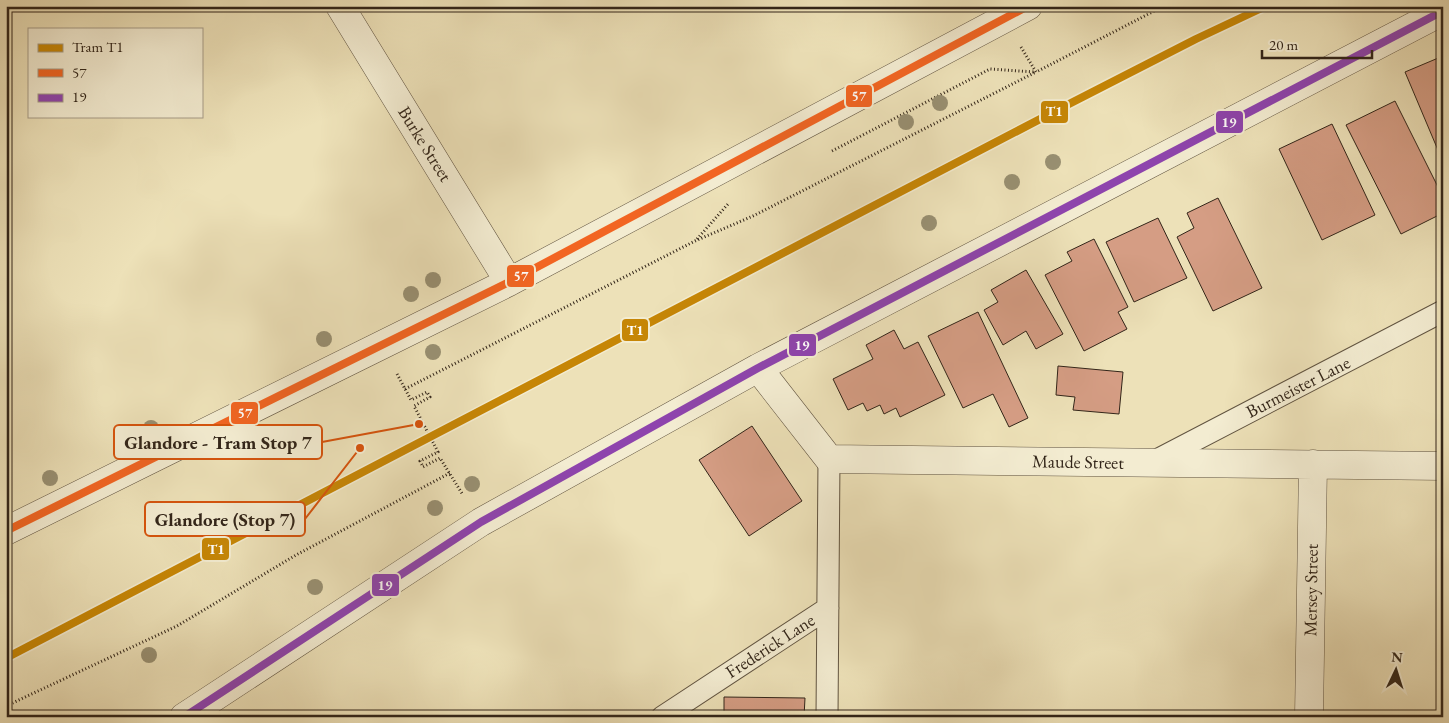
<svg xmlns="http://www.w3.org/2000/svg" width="1449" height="723" font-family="'EB Garamond',serif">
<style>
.building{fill:#d59d84;stroke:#322519}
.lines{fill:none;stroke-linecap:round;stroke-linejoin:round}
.lane-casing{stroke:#615441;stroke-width:23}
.street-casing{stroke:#615441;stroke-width:29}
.path{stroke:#322519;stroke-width:3;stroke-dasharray:1 2.5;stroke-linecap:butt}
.lane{stroke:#f3ecd1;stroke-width:21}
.street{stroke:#f3ecd1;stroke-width:28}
.bus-1-casing{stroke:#f3ecd1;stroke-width:11}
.bus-2-casing{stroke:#f3ecd1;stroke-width:11}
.bus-1{stroke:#f26522;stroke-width:8}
.bus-2{stroke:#8e44ad;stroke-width:8}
.tram-1-casing{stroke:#f3ecd1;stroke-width:11}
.tram-1{stroke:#c68606;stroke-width:8}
.tree{fill:#988f71}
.labels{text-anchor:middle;stroke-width:4;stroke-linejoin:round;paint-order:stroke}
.street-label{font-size:18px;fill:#322519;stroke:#f3ecd1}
.leader{fill:none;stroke:#d6540d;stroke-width:2}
.callout-dot{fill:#d6540d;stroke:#f3ecd1;stroke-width:2}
.callout{fill:#f3ecd1;stroke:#d6540d;stroke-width:2}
.callout-label{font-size:19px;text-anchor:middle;font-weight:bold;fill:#322519}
.line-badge{stroke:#f3ecd1;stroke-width:2}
.badge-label{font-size:14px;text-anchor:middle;font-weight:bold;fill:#fff}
</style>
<rect width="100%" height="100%" fill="#ede1b8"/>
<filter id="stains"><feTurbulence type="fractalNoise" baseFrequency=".004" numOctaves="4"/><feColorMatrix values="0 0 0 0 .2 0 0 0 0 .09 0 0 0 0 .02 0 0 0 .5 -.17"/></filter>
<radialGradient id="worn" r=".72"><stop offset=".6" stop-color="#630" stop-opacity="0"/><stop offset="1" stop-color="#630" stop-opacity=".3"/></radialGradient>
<path class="building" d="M1443,56V162L1405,72Z
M1395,101L1443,197V213L1401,234L1346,125Z
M1332,124L1375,215L1322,240L1279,149Z
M1218,198L1262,288L1213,311L1177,237L1194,228L1187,213Z
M1158,218L1187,278L1134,302L1106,242Z
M1094,239L1128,307L1118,312L1127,329L1084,351L1045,275L1072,261L1067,252Z
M1026,270L1063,334L1036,349L1026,331L1003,345L984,310L998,302L991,290Z
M978,312L1028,418L1009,427L993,394L963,408L928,336Z
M894,330L904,349L918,342L945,395L900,417L896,408L884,414L880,405L867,411L863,403L848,410L833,379L873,359L866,345Z
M1058,366L1123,372L1119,414L1073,410L1075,397L1056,395Z
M752,426L802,501L749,536L699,460Z
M724,697L805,698L804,717H724Z"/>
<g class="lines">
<defs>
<path id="lane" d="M1153,462L1443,311
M662,717L828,608
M827,717L829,459"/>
<path id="street" d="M340,6L509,282
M758,368L829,459L1443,466
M6,531L509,282L1028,6
M184,717L481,522L758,368L1443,11
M1309,717L1313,464"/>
</defs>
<use href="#lane" class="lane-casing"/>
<use href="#street" class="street-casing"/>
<path class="path" d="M1021,47L1036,72L1164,6
M832,151L990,69L1035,72
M697,239L728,204
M397,374L411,400L427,392L430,397L414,406L438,452L420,461L423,467L440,458L463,495
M405,389L695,241L753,216L1036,72
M6,706L177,626L296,555L450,473"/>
<use href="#lane" class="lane"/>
<use href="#street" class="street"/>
<defs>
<path id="bus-1" d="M6,531L509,282L1028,6"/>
<path id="bus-2" d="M184,717L481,522L758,368L1443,11"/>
</defs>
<use href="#bus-1" class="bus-1-casing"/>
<use href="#bus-2" class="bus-2-casing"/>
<use href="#bus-1" class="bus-1"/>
<use href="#bus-2" class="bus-2"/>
<defs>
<path id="tram-1" d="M6,658L1069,104L1196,39L1266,6"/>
</defs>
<use href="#tram-1" class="tram-1-casing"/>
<use href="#tram-1" class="tram-1"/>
</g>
<g class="tree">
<circle cx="940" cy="103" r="8"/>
<circle cx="906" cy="122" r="8"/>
<circle cx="1053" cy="162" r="8"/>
<circle cx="1012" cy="182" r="8"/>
<circle cx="929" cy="223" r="8"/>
<circle cx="433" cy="280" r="8"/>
<circle cx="411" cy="294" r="8"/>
<circle cx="324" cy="339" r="8"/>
<circle cx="433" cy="352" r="8"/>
<circle cx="151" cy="428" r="8"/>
<circle cx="50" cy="478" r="8"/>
<circle cx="472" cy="484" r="8"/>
<circle cx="435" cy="508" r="8"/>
<circle cx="315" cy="587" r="8"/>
<circle cx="149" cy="655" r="8"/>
</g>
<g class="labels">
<g class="street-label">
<text transform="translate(425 144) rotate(58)" y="6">Burke Street</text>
<text transform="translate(1298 387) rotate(-27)" y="6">Burmeister Lane</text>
<text transform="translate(1078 462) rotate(1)" y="6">Maude Street</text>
<text transform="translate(1311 590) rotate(-89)" y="6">Mersey Street</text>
<text transform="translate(770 646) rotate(-33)" y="6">Frederick Lane</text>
</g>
</g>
<path class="leader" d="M419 424L322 442M360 448L305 519"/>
<g class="callout-dot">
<circle cx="419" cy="424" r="5"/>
<circle cx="360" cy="448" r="5"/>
</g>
<g class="callout">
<rect x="114" y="425" width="208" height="34" rx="5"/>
<rect x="145" y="502" width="160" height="34" rx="5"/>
</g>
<g class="callout-label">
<text x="218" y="449">Glandore - Tram Stop 7</text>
<text x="225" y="526">Glandore (Stop 7)</text>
</g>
<g class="line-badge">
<rect x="845" y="84" width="28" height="24" rx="5" fill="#f26522"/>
<rect x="1040" y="100" width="29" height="24" rx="5" fill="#c68606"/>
<rect x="1215" y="110" width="29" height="24" rx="5" fill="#8e44ad"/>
<rect x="506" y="264" width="29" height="24" rx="5" fill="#f26522"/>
<rect x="621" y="318" width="28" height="24" rx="5" fill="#c68606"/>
<rect x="788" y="333" width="29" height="24" rx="5" fill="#8e44ad"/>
<rect x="230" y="401" width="29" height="24" rx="5" fill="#f26522"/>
<rect x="201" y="537" width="29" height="24" rx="5" fill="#c68606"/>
<rect x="371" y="573" width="29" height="24" rx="5" fill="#8e44ad"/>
</g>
<g class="badge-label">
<text x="859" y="101">57</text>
<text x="1054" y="116">T1</text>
<text x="1229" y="127">19</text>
<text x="521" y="281">57</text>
<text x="635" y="335">T1</text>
<text x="802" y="350">19</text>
<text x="245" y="418">57</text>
<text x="216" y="554">T1</text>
<text x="385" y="590">19</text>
</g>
<rect width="1449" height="723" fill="none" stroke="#ede1b8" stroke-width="25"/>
<rect x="8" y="8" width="1434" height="708" fill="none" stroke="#322519" stroke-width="2.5"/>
<rect x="12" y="12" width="1424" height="698" fill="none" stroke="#322519"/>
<rect x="28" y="28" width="175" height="90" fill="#f3ecd1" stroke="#a69c87"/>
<rect x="38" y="44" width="25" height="8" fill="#c68606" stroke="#a69c87"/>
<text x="72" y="52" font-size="15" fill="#322519">Tram T1</text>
<rect x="38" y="69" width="25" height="8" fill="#f26522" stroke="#a69c87"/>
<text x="72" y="78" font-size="15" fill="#322519">57</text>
<rect x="38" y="94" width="25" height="8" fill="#8e44ad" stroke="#a69c87"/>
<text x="72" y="102" font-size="15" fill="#322519">19</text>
<g transform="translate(1396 670) rotate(4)" stroke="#f3ecd1" stroke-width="4" paint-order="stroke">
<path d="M0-4L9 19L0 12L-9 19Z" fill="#322519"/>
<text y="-8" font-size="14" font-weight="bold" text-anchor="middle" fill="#322519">N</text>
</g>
<path d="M1262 50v8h110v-8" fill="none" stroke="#322519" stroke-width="2.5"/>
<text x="1269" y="50" font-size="15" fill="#322519" stroke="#f3ecd1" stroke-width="4" paint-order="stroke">20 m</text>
<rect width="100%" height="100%" filter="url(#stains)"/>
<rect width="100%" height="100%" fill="url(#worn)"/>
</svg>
